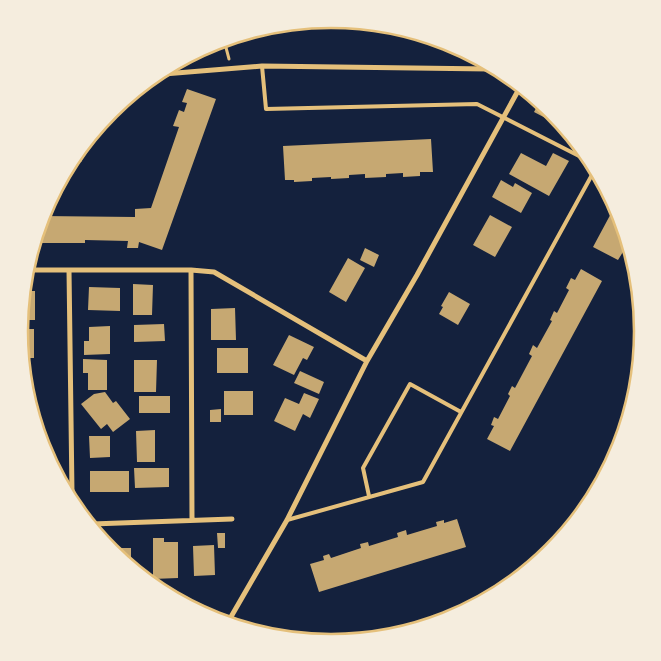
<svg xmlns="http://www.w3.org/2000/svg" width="661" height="661" font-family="'Fira Sans Condensed',sans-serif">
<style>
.building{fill:#c6a872}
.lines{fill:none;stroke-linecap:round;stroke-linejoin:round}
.path{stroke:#e5c07b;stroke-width:3}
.service{stroke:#e5c07b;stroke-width:4}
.minor{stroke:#e5c07b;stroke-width:5}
.rim{fill:none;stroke:#e5c07b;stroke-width:2.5}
</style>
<rect width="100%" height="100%" fill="#14213d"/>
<path class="building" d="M187,89L216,99L162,250L139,242L138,248H127L128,241L85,240V243H36L42,216L135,217V209L151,208L179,127L173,126L179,110L184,112L187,103L182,102Z
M539,102L551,110L557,119L555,123L534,112Z
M431,139L433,172H420V176L403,177V173L386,174V177L365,178V174L349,175V178L331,179V177L312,178V181L294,182V180H285L283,146Z
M521,153L546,166L553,153L569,161L549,196L509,174Z
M501,180L513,187L515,183L532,193L521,213L492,197Z
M615,206L619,211L626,247L618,260L593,247Z
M490,215L512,227L495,257L473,245Z
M365,248L379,255L374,267L360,260Z
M348,258L365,268L346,302L329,292Z
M581,269L602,281L510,451L487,439L494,426L491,425L494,417L498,419L510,396L508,394L512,386L515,388L532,356L529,354L533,345L537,348L552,321L550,320L554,311L557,313L569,290L566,288L571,278L575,280Z
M133,284L153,285L152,315H133Z
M89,287L120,288V311L88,310Z
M27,291H35V320H21Z
M449,292L470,304L458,325L439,314L443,307L441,306Z
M235,308L236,340H211V309Z
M164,324L165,341L134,342V325Z
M110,326V354L84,355V341H89V327Z
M19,329H34V358H24Z
M289,335L314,347L307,360L303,358L294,375L273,365Z
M217,348H248V373H217Z
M83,359L107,360V390H88V373H83Z
M134,360H157L156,392H134Z
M26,365H31V386H30Z
M300,371L324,382L319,394L294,383Z
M224,391H253V415H224Z
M105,392L113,403L116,401L130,419L113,432L107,424L101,429L81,404L94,394Z
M304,393L319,399L310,418L303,414L295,431L274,421L285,398L299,404Z
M139,396H170V413H139Z
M33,403H36L37,415H36Z
M221,409V422H210V410Z
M155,430V462H137L136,431Z
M89,436H110V457L90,458Z
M134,468H169V487L135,488Z
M90,471H129V492H90Z
M457,519L466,547L319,592L310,564L324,560L323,556L329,554L331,558L361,548L360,544L368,542L369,546L398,537L397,533L406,530L407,535L437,526L436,522L444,520V523Z
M217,533H225V548H218Z
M153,538H164V542H178V578L153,579Z
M214,545L215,575L194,576L193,546Z
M112,548H131V565L112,552Z"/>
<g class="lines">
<path class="path" d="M224,40L229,59"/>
<path class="service" d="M262,66L266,109L477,104L583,158
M109,112L114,107
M77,160H80V155
M369,496L363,468L410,384L461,412
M287,520L423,482L593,173"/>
<path class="minor" d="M164,74L262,66L489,69
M31,270H191L214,272L367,361
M69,270L72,493
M191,270L192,520
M92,524L232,519
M228,622L287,520L367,361L417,275L519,89"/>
</g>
<path d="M0 0H661V661H0ZM28 331a303 303 0 1 1 606 0a303 303 0 1 1-606 0Z" fill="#f5edde" fill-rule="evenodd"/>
<path class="rim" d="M28 331a303 303 0 1 1 606 0a303 303 0 1 1-606 0Z"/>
</svg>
